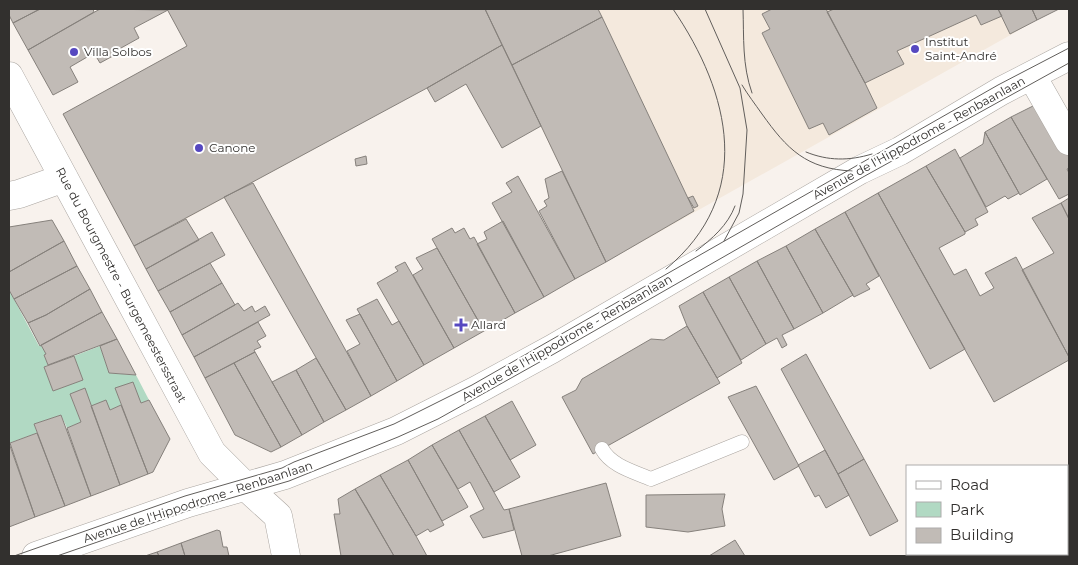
<svg xmlns="http://www.w3.org/2000/svg" width="1078" height="565" font-family="Montserrat,sans-serif">
<style>
.built{fill:#f4e9dd}
.green{fill:#b1d9c3}
.building{fill:#c1bbb6;stroke:#86817c}
.lines{fill:none;stroke-linecap:round;stroke-linejoin:round}
.lane-casing{stroke:#aaa5a0;stroke-width:15}
.street-casing{stroke:#aaa5a0;stroke-width:29}
.secondary-casing{stroke:#aaa5a0;stroke-width:29}
.lane{stroke:#fff;stroke-width:14}
.street{stroke:#fff;stroke-width:28}
.secondary{stroke:#fff;stroke-width:28}
.tram{stroke:#615e5b;stroke-width:1}
.poi-dot{fill:#5648c0;stroke:#fff;stroke-width:2}
.labels{text-anchor:middle;stroke-width:4;stroke-linejoin:round;paint-order:stroke}
.poi-label{font-size:12px;fill:#32302e;stroke:#fff;text-anchor:start}
.street-label{font-size:12px;fill:#32302e;stroke:#fff}
</style>
<rect width="100%" height="100%" fill="#f8f2ed"/>
<path class="built" d="M167,9H1032L1037,20L606,262L502,46L186,219L134,246L63,114L187,46Z"/>
<path class="green" d="M9,290L39,346L41,345L46,354L44,355L48,365L44,367L53,391L82,380L74,356L100,346L109,373L136,375L149,400L141,403L116,388L121,405L110,410L91,406L70,394L81,422L67,428L61,415L34,424L37,433L9,443Z"/>
<path class="building" d="M9,9H40L13,23L9,15Z
M40,9H93L94,12L28,50L13,23Z
M100,9L168,10L134,28L139,38L121,48L122,51L100,63L94,53L70,67L78,82L53,95L28,50Z
M167,9H485L502,45L427,88L134,246L63,114L187,46Z
M485,9H598L602,17L512,65Z
M772,9H826L865,83L877,108L829,135L823,123L809,129L762,33L770,29L762,14Z
M834,9H998L1002,16L981,25L976,15L897,51L904,64L865,83L827,12Z
M998,9H1032L1037,20L1010,34Z
M1032,9H1059L1037,20Z
M602,17L694,211L606,262L512,65Z
M502,45L541,126L502,148L466,84L435,102L427,88Z
M1043,101L1069,145V168L1067,169L1069,173V194L1059,199L1011,117Z
M1011,117L1047,179L1020,195L985,132Z
M985,132L1019,193L1008,199L1005,196L986,207L960,158L983,144Z
M955,149L988,212L975,219L978,225L965,232L926,166Z
M366,156L367,164L356,166L355,159Z
M926,166L965,232V234L939,248L954,275L966,269L980,296L994,288L985,273L1016,257L1069,357V360L994,402L878,193Z
M562,171L606,262L575,279L539,211L547,206L544,201L549,198L545,179Z
M518,176L575,279L544,297L492,203L512,192L506,183Z
M253,183L371,396L346,410L224,197Z
M878,193L965,349L930,369L845,212Z
M693,196L698,206L694,208L688,198Z
M1069,198V219L1061,203Z
M1061,203L1069,219V357L1022,270L1054,253L1032,218Z
M845,212L879,276L866,284L870,289L854,297L815,229Z
M186,219L199,240L146,269L134,246Z
M52,220L64,241L9,272V227Z
M503,221L544,297L515,313L477,244L487,239L484,232Z
M452,228L455,233L464,228L470,239L474,237L515,313L484,331L432,239Z
M815,229L853,295L823,313L786,246Z
M212,232L225,255L158,291L146,269Z
M64,241L77,266L14,299L9,290V272Z
M786,246L823,313L794,329L757,261Z
M437,248L484,331L454,348L413,275L423,269L416,258Z
M757,261L794,329L782,335L787,345L782,348L777,338L766,344L729,277Z
M405,262L454,348L424,365L377,283L398,271L395,267Z
M210,263L222,283L170,312L158,291Z
M77,266L90,289L46,315L28,323L14,299Z
M729,277L766,344L741,360L703,292Z
M222,283L235,305L182,335L170,312Z
M90,289L102,312L40,346L28,323L46,315Z
M703,292L742,363L717,378L687,326L679,306Z
M377,299L392,325L399,321L424,365L397,381L357,309Z
M238,303L244,311L252,306L255,312L265,306L270,315L194,357L182,335Z
M102,312L117,339L48,365L44,355L46,354L41,345Z
M360,314L397,381L371,396L347,351L360,344L346,320Z
M258,322L266,336L257,341L261,347L254,350L255,352L205,378L194,357Z
M687,326L720,383L593,454L562,397L576,390L582,379L651,339L664,340Z
M117,339L136,375L109,373L100,346Z
M255,352L302,435L281,447L234,363Z
M806,354L864,459L838,474L781,369Z
M74,356L83,380L53,391L44,367Z
M316,358L346,410L324,422L296,370Z
M234,363L281,447L271,452L235,435L205,378Z
M296,370L324,422L302,435L272,382Z
M133,382L141,403L149,400L170,439L153,472L148,474L115,388Z
M756,386L799,466L774,480L728,397Z
M85,388L120,485L91,496L67,428L81,422L70,394Z
M106,400L110,410L121,405L148,474L120,485L91,406Z
M512,401L536,445L510,460L485,416Z
M61,415L91,496L65,506L34,424Z
M485,416L520,477L494,492L459,430Z
M459,430L504,510L509,509L514,530L483,538L470,516L484,509L470,482L458,489L432,445Z
M37,433L65,506L35,517L10,443Z
M9,443L35,517L9,527Z
M432,445L468,507L442,521L408,460Z
M825,450L849,495L826,508L819,495L815,497L798,465Z
M864,459L898,521L870,536L838,474Z
M408,460L444,525L430,532L428,529L416,536L380,475Z
M380,475L416,536L427,556H394L355,489Z
M606,483L621,536L548,556H522L509,509Z
M355,489L366,507L394,556H341L334,514H340L338,499Z
M725,494L722,509L725,526L688,532L646,527V495Z
M217,530L220,531L223,547H227L229,556H185L181,543Z
M735,540L745,556H709Z
M181,543L185,556H159L157,552Z
M157,552L159,556H145Z"/>
<g class="lines">
<defs>
<path id="lane" d="M602,449C611,466 635,472 651,479L742,442"/>
<path id="street" d="M9,76L212,453L245,486
M1032,76L1069,141
M9,196L19,194L64,178"/>
<path id="secondary" d="M245,486L278,516L286,556
M36,556L188,503L285,475L396,431L475,391L552,349L860,170L900,151L1001,91L1069,56"/>
</defs>
<use href="#lane" class="lane-casing"/>
<use href="#street" class="street-casing"/>
<use href="#secondary" class="secondary-casing"/>
<use href="#lane" class="lane"/>
<use href="#street" class="street"/>
<use href="#secondary" class="secondary"/>
<path class="tram" d="M705,9L740,88L747,130L743,194L739,213L724,241
M743,9C744,37 742,65 752,93
M742,85C748,95 755,104 762,114C787,149 806,169 852,171
M806,152C828,161 849,161 872,154
M696,251C712,239 728,225 735,206
M666,269C755,195 731,94 673,9
M14,556L185,496L282,468L294,462L394,424L472,385L998,85L1069,48
M57,556L190,510L289,481L398,437L438,419L554,354L863,177L1069,63"/>
</g>
<g class="poi-dot">
<circle cx="915" cy="49" r="5"/>
<circle cx="74" cy="52" r="5"/>
<circle cx="199" cy="148" r="5"/>
<path d="M458.5 317.5h5v5h5v5h-5v5h-5v-5h-5v-5h5z"/>
</g>
<g class="labels">
<g class="poi-label">
<text x="925" y="46">Institut<tspan x="925" dy="14">Saint-André</tspan></text>
<text x="84" y="56">Villa Solbos</text>
<text x="209" y="152">Canone</text>
<text x="471" y="329">Allard</text>
</g>
<g class="street-label">
<text transform="translate(919 138) rotate(-29)" y="4">Avenue de l'Hippodrome - Renbaanlaan</text>
<text transform="translate(121 285) rotate(62)" y="4">Rue du Bourgmestre - Burgemeestersstraat</text>
<text transform="translate(567 338) rotate(-30)" y="4">Avenue de l'Hippodrome - Renbaanlaan</text>
<text transform="translate(198 502) rotate(-18)" y="4">Avenue de l'Hippodrome - Renbaanlaan</text>
</g>
</g>
<rect width="1078" height="565" fill="none" stroke="#32302e" stroke-width="20"/>
<rect x="906" y="465" width="162" height="90" fill="#ffffff" stroke="#adacab"/>
<rect x="916" y="481" width="25" height="8" fill="#ffffff" stroke="#adacab"/>
<text x="950" y="490" font-size="15" fill="#32302e">Road</text>
<rect x="916" y="502" width="25" height="15" fill="#b1d9c3" stroke="#adacab"/>
<text x="950" y="515" font-size="15" fill="#32302e">Park</text>
<rect x="916" y="528" width="25" height="15" fill="#c1bbb6" stroke="#adacab"/>
<text x="950" y="540" font-size="15" fill="#32302e">Building</text>
</svg>
